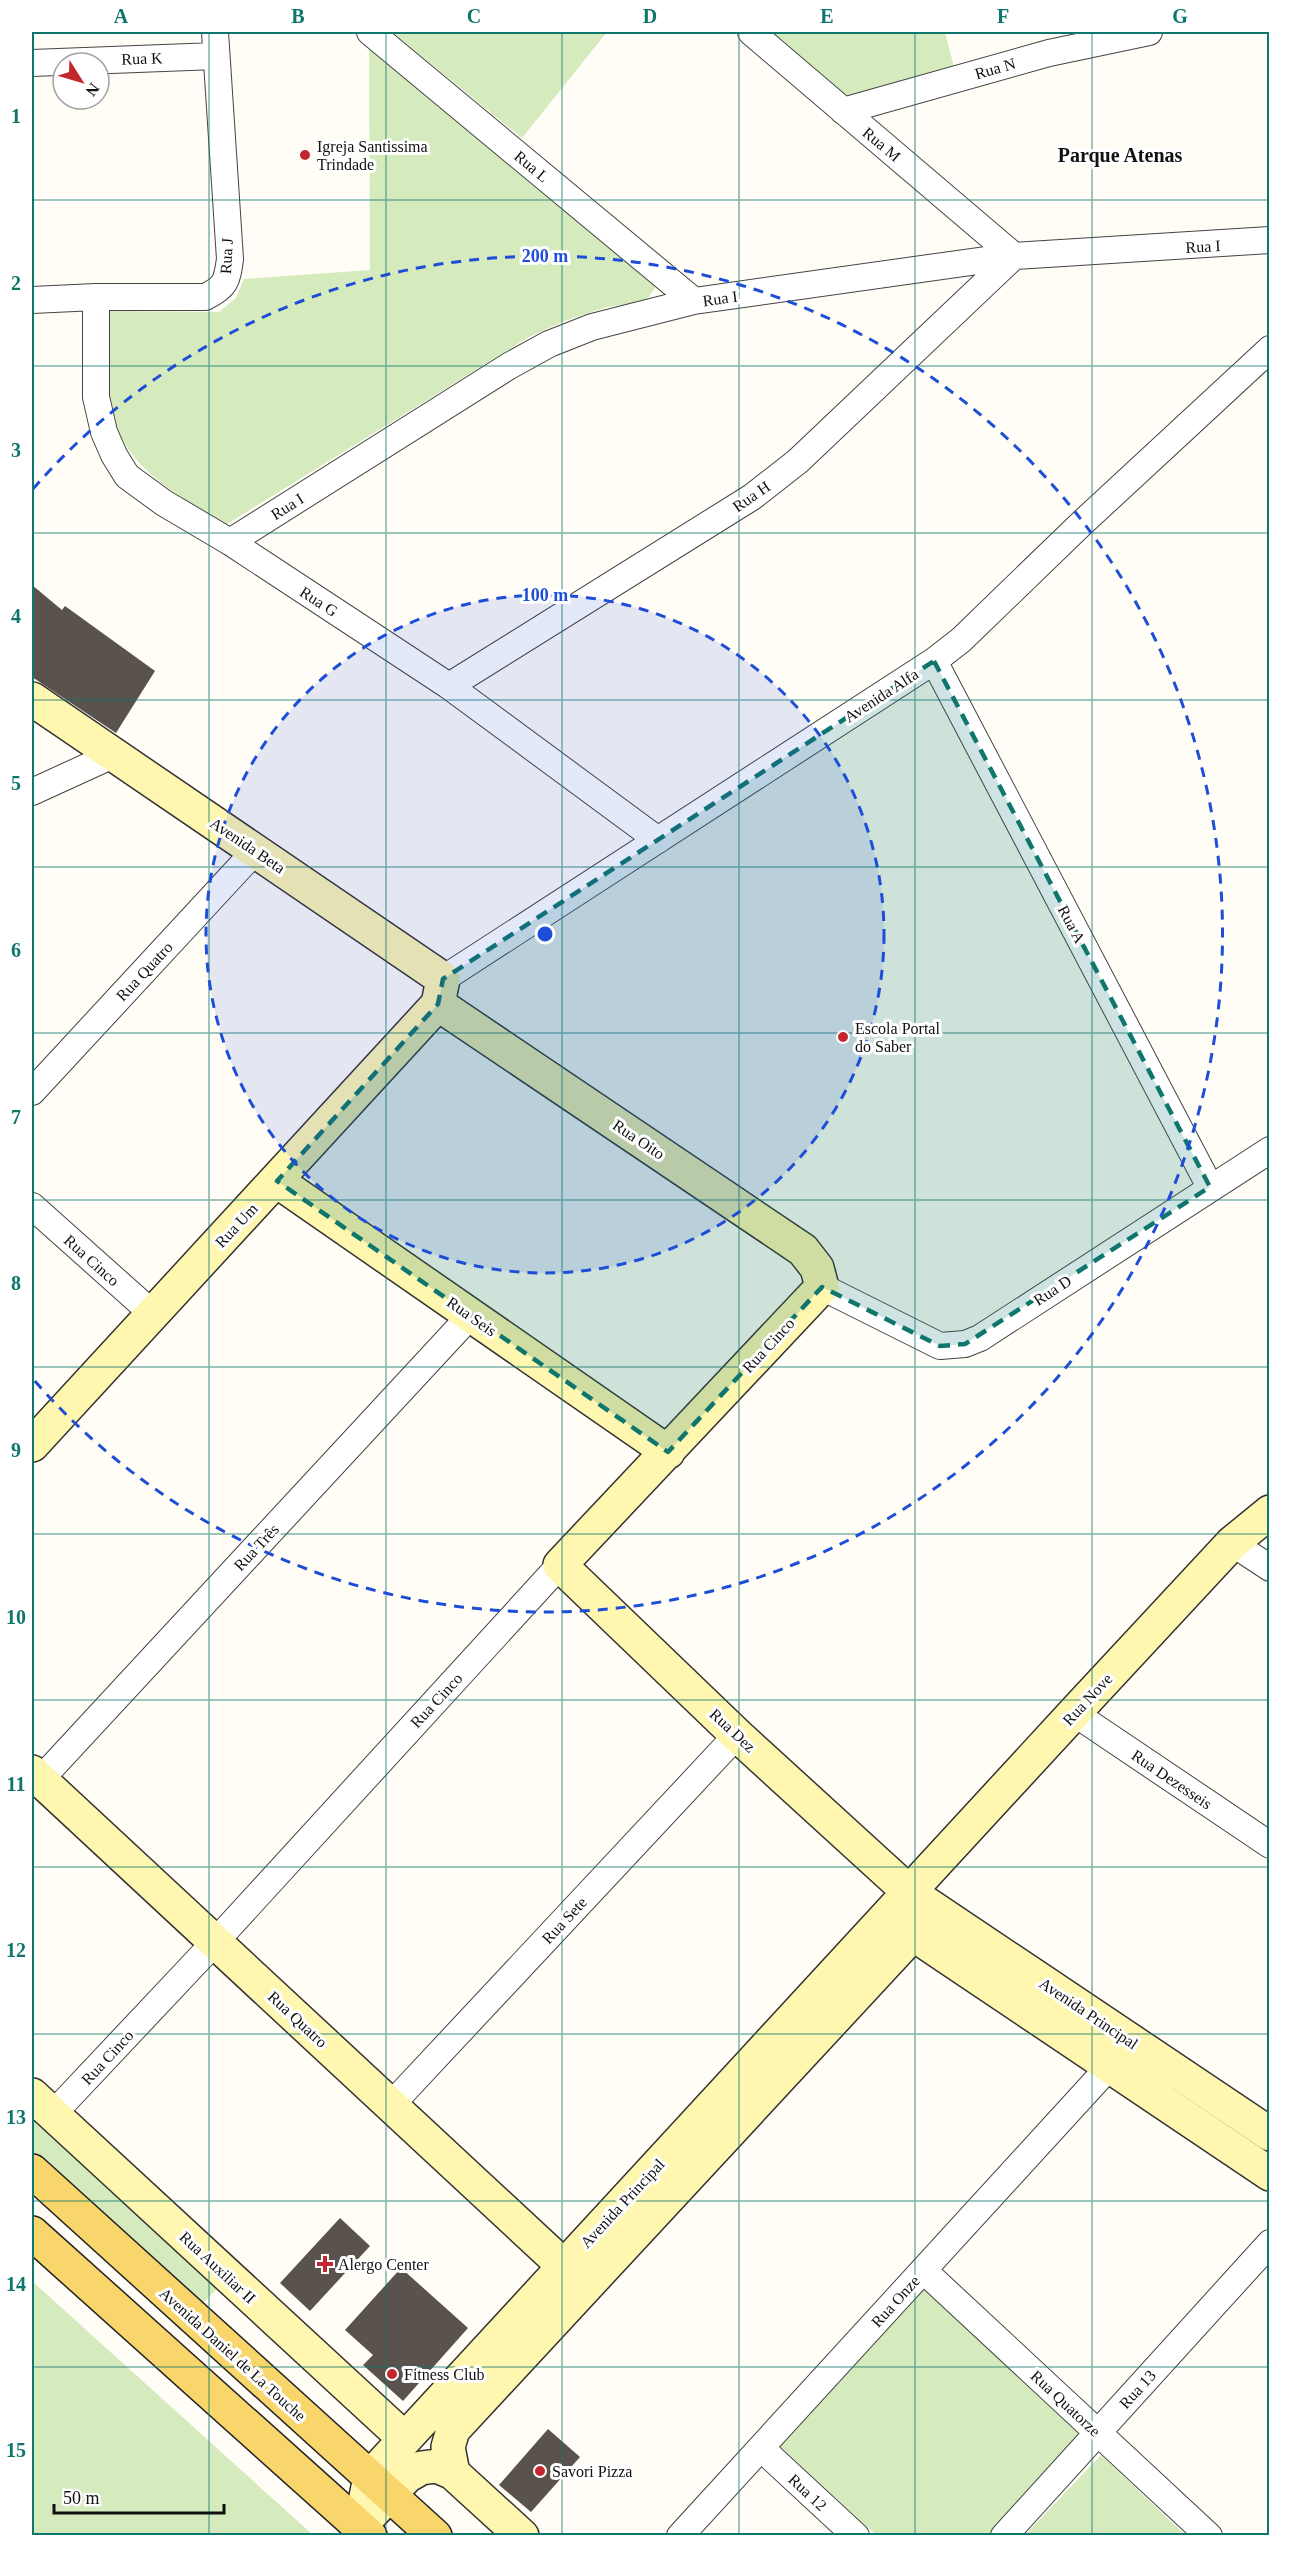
<svg xmlns="http://www.w3.org/2000/svg" width="1301" height="2567" font-family="'Times New Roman',serif">
<style>
.green{fill:#d5ebbd}
.building{fill:#5a524d}
.lines{fill:none;stroke-linecap:round;stroke-linejoin:round}
.street-casing{stroke:#444;stroke-width:28}
.secondary-casing{stroke:#333;stroke-width:36}
.primary-casing{stroke:#222;stroke-width:36}
.street{stroke:#fff;stroke-width:26}
.secondary{stroke:#fff6b0;stroke-width:33}
.primary{stroke:#f9d66b;stroke-width:33}
.marked{fill:#0f766e;fill-opacity:0.2;stroke:#0f766e;stroke-width:4.5;stroke-dasharray:12 8;stroke-linejoin:round}
.grid{fill:none;stroke:#0f766e;stroke-width:1.5;stroke-opacity:0.55}
.ring{fill:none;stroke:#1d4ed8;stroke-width:3;stroke-dasharray:10 8}
.poi-dot{fill:#c4262e;stroke:#fff;stroke-width:2}
.labels{text-anchor:middle;stroke-width:6;stroke-linejoin:round;paint-order:stroke}
.street-label{font-size:16px;fill:#111;stroke:#fff}
.poi-label{font-size:16px;fill:#111;stroke:#fff;text-anchor:start}
.quarter-label{font-size:20px;font-weight:bold;fill:#111;stroke:#fff}
.centre{fill:#1d4ed8;stroke:#fff;stroke-width:3}
.ring-label{font-size:18px;text-anchor:middle;font-weight:bold;fill:#1d4ed8;stroke:#fff;stroke-width:6;stroke-linejoin:round;paint-order:stroke}
.neatline{fill:none;stroke:#0f766e;stroke-width:2}
.grid-label{font-size:20px;text-anchor:middle;font-weight:bold;fill:#0f766e}
</style>
<rect width="100%" height="100%" fill="#fffdf5"/>
<path class="green" d="M392,32H607L522,138Z
M770,32H945L954,67L846,96Z
M369,41L654,280L655,288L648,298L636,303L607,307L567,320L529,337L227,524C177,495 117,465 109,399C106,370 109,340 108,311L219,312L236,298L244,279L370,270Z
M32,2110L221,2284L199,2308L32,2156Z
M32,2281L313,2535H32Z
M923,2287L1081,2433L987,2536L876,2535L778,2444Z
M1101,2455L1185,2535H1025Z"/>
<path class="building" d="M32,585L62,610L65,606L155,671L116,733L32,677Z
M340,2218L370,2246L310,2311L280,2283Z
M401,2268L468,2328L403,2401L363,2365L373,2355L345,2330Z
M548,2429L580,2457L531,2512L499,2485Z"/>
<g class="lines">
<defs>
<path id="street" d="M370,32L694,301
M32,63L216,56
M843,111L1049,53L1149,32
M96,297V397L104,432L114,455L127,476L164,503L230,542L449,686L658,840
M32,300L96,297H205C226,287 227,281 230,259L215,32
M230,542L509,366L549,344L592,327L694,301L1014,256L1270,240
M934,661L1210,1187
M449,686L752,497L798,461L1014,256L751,32
M32,792L113,755
M443,979L934,661L961,640L1081,524L1270,349
M32,1092L256,850
M32,1206L153,1314
M822,1287L940,1346L965,1344L980,1338L1270,1150
M1232,1543L1270,1568
M1074,1713L1270,1845
M40,1780L471,1315
M391,2105L737,1735
M53,2114L215,1942L560,1565
M923,2270L1209,2536
M761,2448L856,2536
M680,2536L1109,2067
M1004,2536L1270,2243"/>
<path id="secondary" d="M32,699L443,979L438,1004
M438,1004L803,1250L817,1268L822,1287L560,1565L737,1735L909,1892L1270,2134
M277,1181L668,1452
M32,1445L438,1004
M32,1772L580,2281
M913,1934L1270,2174
M32,2095L405,2439
M453,2473L448,2447L453,2430L913,1934L909,1892
M371,2514L407,2476L421,2468L437,2466L453,2473L522,2536
M360,2527L370,2477L1074,1713L1232,1543L1270,1512"/>
<path id="primary" d="M32,2171L435,2536
M32,2233L370,2536"/>
</defs>
<use href="#street" class="street-casing"/>
<use href="#secondary" class="secondary-casing"/>
<use href="#primary" class="primary-casing"/>
<use href="#street" class="street"/>
<use href="#secondary" class="secondary"/>
<use href="#primary" class="primary"/>
</g>
<path class="marked" d="M934,661L1210,1187L965,1344L940,1346L822,1287L668,1452L277,1181L438,1004L443,979Z"/>
<path class="grid" d="M209,32V2536M386,32V2536M562,32V2536M739,32V2536M915,32V2536M1092,32V2536M32,200H1270M32,366H1270M32,533H1270M32,700H1270M32,867H1270M32,1033H1270M32,1200H1270M32,1367H1270M32,1534H1270M32,1700H1270M32,1867H1270M32,2034H1270M32,2201H1270M32,2367H1270"/>
<circle cx="545" cy="934" r="339" fill="#1d4ed8" fill-opacity=".12"/>
<g class="ring">
<circle cx="545" cy="934" r="339"/>
<path d="M33 489A678 678 0 1 1 33 1379"/>
</g>
<g class="poi-dot">
<circle cx="305" cy="155" r="6"/>
<circle cx="843" cy="1037" r="6"/>
<path d="M322 2255h6v6h6v6h-6v6h-6v-6h-6v-6h6z"/>
<circle cx="392" cy="2374" r="6"/>
<circle cx="540" cy="2471" r="6"/>
</g>
<g class="labels">
<g class="street-label">
<text transform="translate(142 58) rotate(-2)" y="6">Rua K</text>
<text transform="translate(995 68) rotate(-16)" y="6">Rua N</text>
<text transform="translate(882 144) rotate(40)" y="6">Rua M</text>
<text transform="translate(532 166) rotate(40)" y="6">Rua L</text>
<text transform="translate(1203 246) rotate(-3)" y="6">Rua I</text>
<text transform="translate(226 256) rotate(-87)" y="6">Rua J</text>
<text transform="translate(720 298) rotate(-8)" y="6">Rua I</text>
<text transform="translate(751 496) rotate(-35)" y="6">Rua H</text>
<text transform="translate(287 506) rotate(-32)" y="6">Rua I</text>
<text transform="translate(319 601) rotate(33)" y="6">Rua G</text>
<text transform="translate(881 695) rotate(-33)" y="6">Avenida Alfa</text>
<text transform="translate(248 845) rotate(34)" y="6">Avenida Beta</text>
<text transform="translate(1072 924) rotate(62)" y="6">Rua A</text>
<text transform="translate(144 971) rotate(-47)" y="6">Rua Quatro</text>
<text transform="translate(639 1139) rotate(34)" y="6">Rua Oito</text>
<text transform="translate(236 1225) rotate(-47)" y="6">Rua Um</text>
<text transform="translate(92 1260) rotate(42)" y="6">Rua Cinco</text>
<text transform="translate(1052 1290) rotate(-33)" y="6">Rua D</text>
<text transform="translate(472 1316) rotate(35)" y="6">Rua Seis</text>
<text transform="translate(768 1345) rotate(-47)" y="6">Rua Cinco</text>
<text transform="translate(256 1547) rotate(-47)" y="6">Rua Três</text>
<text transform="translate(1087 1699) rotate(-47)" y="6">Rua Nove</text>
<text transform="translate(436 1700) rotate(-47)" y="6">Rua Cinco</text>
<text transform="translate(733 1730) rotate(43)" y="6">Rua Dez</text>
<text transform="translate(1172 1779) rotate(34)" y="6">Rua Dezesseis</text>
<text transform="translate(564 1920) rotate(-47)" y="6">Rua Sete</text>
<text transform="translate(1089 2013) rotate(34)" y="6">Avenida Principal</text>
<text transform="translate(298 2019) rotate(43)" y="6">Rua Quatro</text>
<text transform="translate(107 2057) rotate(-47)" y="6">Rua Cinco</text>
<text transform="translate(622 2203) rotate(-47)" y="6">Avenida Principal</text>
<text transform="translate(218 2267) rotate(43)" y="6">Rua Auxiliar II</text>
<text transform="translate(895 2301) rotate(-48)" y="6">Rua Onze</text>
<text transform="translate(233 2354) rotate(42)" y="6">Avenida Daniel de La Touche</text>
<text transform="translate(1137 2389) rotate(-48)" y="6">Rua 13</text>
<text transform="translate(1066 2403) rotate(43)" y="6">Rua Quatorze</text>
<text transform="translate(808 2492) rotate(43)" y="6">Rua 12</text>
</g>
<g class="poi-label">
<text x="317" y="152">Igreja Santissima<tspan x="317" dy="18">Trindade</tspan></text>
<text x="855" y="1034">Escola Portal<tspan x="855" dy="18">do Saber</tspan></text>
<text x="338" y="2270">Alergo Center</text>
<text x="404" y="2380">Fitness Club</text>
<text x="552" y="2477">Savori Pizza</text>
</g>
<g class="quarter-label">
<text x="1120" y="162">Parque Atenas</text>
</g>
</g>
<circle cx="545" cy="934" r="9" class="centre"/>
<g class="ring-label">
<text x="545" y="262">200 m</text>
<text x="545" y="601">100 m</text>
</g>
<rect width="1301" height="2567" fill="none" stroke="#ffffff" stroke-width="66"/>
<g transform="translate(81 81) rotate(127)"><circle r="28" fill="#ffffff" stroke="#a0a0a0" stroke-width="1.5"/>
<path d="M0-4.5L10 22L0 15L-10 22Z" fill="#c4262e"/>
<text y="-9" font-size="16" font-weight="bold" text-anchor="middle" fill="#111111">N</text>
</g>
<path d="M54 2504v9h170v-9" fill="none" stroke="#111111" stroke-width="3"/>
<text x="63" y="2504" font-size="18" fill="#111111" stroke="#ffffff" stroke-width="4.5" paint-order="stroke">50 m</text>
<rect x="33" y="33" width="1235" height="2501" class="neatline"/>
<g class="grid-label">
<text x="121" y="23">A</text>
<text x="298" y="23">B</text>
<text x="474" y="23">C</text>
<text x="650" y="23">D</text>
<text x="827" y="23">E</text>
<text x="1003" y="23">F</text>
<text x="1180" y="23">G</text>
<text x="16" y="123">1</text>
<text x="16" y="290">2</text>
<text x="16" y="457">3</text>
<text x="16" y="623">4</text>
<text x="16" y="790">5</text>
<text x="16" y="957">6</text>
<text x="16" y="1124">7</text>
<text x="16" y="1290">8</text>
<text x="16" y="1457">9</text>
<text x="16" y="1624">10</text>
<text x="16" y="1791">11</text>
<text x="16" y="1957">12</text>
<text x="16" y="2124">13</text>
<text x="16" y="2291">14</text>
<text x="16" y="2457">15</text>
</g>
</svg>
